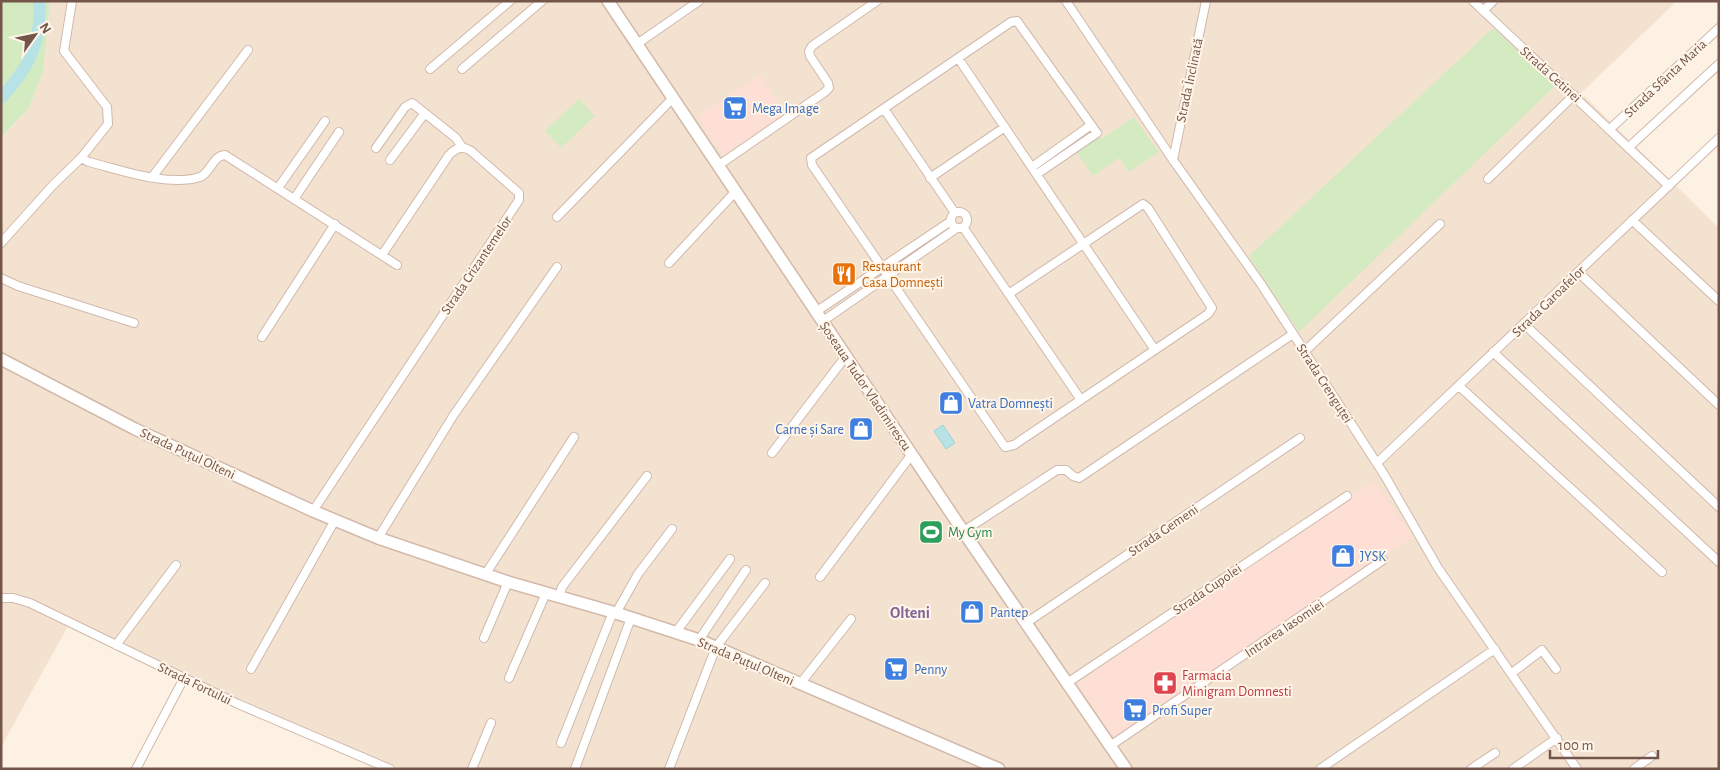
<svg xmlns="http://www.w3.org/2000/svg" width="1720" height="770" font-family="'Alegreya Sans',sans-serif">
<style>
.residential{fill:#f4e2d1}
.commercial{fill:#fddfd6}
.green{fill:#d4eac1}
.water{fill:#b7e2e6;stroke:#9dd2d8}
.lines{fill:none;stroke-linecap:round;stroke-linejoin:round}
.river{stroke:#b7e2e6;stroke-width:12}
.street-casing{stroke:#d0b9ac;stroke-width:10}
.secondary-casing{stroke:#d3b9a9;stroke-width:14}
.street{stroke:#fff;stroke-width:8}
.secondary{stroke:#fff;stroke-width:11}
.labels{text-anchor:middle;stroke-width:4;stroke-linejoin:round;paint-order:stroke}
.street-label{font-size:14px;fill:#745549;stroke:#fff5e9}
.shop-label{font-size:14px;fill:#366cbe;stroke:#fff5e9;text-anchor:start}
.food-label{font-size:14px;fill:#c56008;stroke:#fff5e9;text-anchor:start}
.leisure-label{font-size:14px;fill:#27864d;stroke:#fff5e9;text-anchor:start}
.health-label{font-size:14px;fill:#be3a42;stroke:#fff5e9;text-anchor:start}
.quarter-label{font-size:16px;font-weight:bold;fill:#836498;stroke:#fff5e9}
</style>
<rect width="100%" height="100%" fill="#fcf1e2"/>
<path class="residential" d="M50,1H1677L1581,93L1719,228V769H385L68,626L1,747V137L29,108L43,72Z"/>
<path class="commercial" d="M760,75L785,115L724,157L697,117Z
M1374,481L1412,537L1115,739L1077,683Z"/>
<path class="green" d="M1,1H50L43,72L29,108L1,137Z
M1493,28L1556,85L1299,332L1249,256Z
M579,99L595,116L561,148L545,131Z
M1134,117L1159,152L1129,172L1119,158L1093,176L1075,150L1099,134L1102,139Z"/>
<path class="water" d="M943,425L955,443L946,449L934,431Z"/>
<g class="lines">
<path class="river" d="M1,98C29,68 42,42 39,1"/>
<defs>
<path id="street" d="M1066,1L1173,160L1261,284L1385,476L1438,568L1577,769
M1473,1L1669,186
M1483,11L1493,1
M637,44L699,1
M958,58L1155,350
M430,69L510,1
M462,69L542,1
M884,109L955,213
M1610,129L1719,28
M1629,147L1719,64
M376,148L405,107L412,103L456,138L462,147
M81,158L89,162C121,170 168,187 200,177C211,173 212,156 225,155L397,265
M390,160L425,113
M1173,160L1206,1
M719,165L825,92L829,88L828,83L810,56L809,51L812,46L877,1
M1032,167L1091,125
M153,176L248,50
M930,178L1005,127
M1488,179L1574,95
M278,188L325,121
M294,199L339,132
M951 220a8 8 0 1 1 16 0a8 8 0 1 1-16 0Z
M557,217L673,98
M1632,220L1719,301
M963,227L1081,400
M1,243L53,185L81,158L108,124L107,107L64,51L72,1
M669,263L736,191
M1578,272L1719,405
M1,278L18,286L134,323
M1010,293L1143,204L1148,208L1212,308L1208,314L1014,445L1005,447L812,165L811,158L1011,22L1017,21L1097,133L1037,174
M817,311L951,221
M823,321L957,228
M1524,324L1719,507
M262,337L335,224
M1305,351L1440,224
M1493,352L1719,562
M1459,386L1662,572
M772,453L846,356
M1377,463L1719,138
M313,511L519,200V193L471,151C462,145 456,148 449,155L382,255
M964,531L1057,470H1066L1073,476L1079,478L1293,334
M378,538L453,416L557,267
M485,575L574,437
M820,577L912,454
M559,597L562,587L647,476
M1,598H13L30,603L238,704L390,769
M616,613L638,574L672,529
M1026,623L1300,438
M676,632L730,559
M484,638L508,582
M699,640L746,570
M116,645L176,565
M251,669L335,520
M1512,673L1542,650L1556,669
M509,678L546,593
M1067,683L1347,496
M800,684L851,619
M561,743L613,612
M1110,746L1383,560
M136,769L184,678
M472,769L491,723
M575,769L631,618
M669,769L716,647L765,583
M1320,769L1495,649
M1471,769L1495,753
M1513,769L1557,738
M1634,769L1652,756"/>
<path id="secondary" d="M608,1L965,534L1126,769
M1,359L135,429L313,511L378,538L508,582L616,613L699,640L999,769"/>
</defs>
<use href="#street" class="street-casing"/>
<use href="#secondary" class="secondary-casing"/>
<use href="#street" class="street"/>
<use href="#secondary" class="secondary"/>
</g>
<defs>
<symbol id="supermarket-square" viewBox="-11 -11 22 22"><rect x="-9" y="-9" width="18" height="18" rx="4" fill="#3f7fe0" stroke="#fff5e9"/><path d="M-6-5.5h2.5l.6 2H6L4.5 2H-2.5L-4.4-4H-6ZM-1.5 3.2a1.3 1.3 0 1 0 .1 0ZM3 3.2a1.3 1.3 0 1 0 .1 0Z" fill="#fff"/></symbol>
<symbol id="restaurant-square" viewBox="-11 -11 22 22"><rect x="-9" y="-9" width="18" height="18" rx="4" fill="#e8710a" stroke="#fff5e9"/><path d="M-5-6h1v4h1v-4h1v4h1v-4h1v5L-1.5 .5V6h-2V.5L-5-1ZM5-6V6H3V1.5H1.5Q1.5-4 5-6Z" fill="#fff"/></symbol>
<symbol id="shop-square" viewBox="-11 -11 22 22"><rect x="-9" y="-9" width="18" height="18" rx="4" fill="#3f7fe0" stroke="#fff5e9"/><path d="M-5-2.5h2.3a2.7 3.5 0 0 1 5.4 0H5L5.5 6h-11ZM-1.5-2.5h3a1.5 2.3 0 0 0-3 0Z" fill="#fff"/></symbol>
<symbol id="stadium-square" viewBox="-11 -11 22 22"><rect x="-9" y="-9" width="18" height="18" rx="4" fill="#2e9e5b" stroke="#fff5e9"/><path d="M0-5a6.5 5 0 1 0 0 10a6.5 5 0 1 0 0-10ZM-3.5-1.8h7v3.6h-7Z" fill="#fff"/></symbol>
<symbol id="pharmacy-square" viewBox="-11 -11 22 22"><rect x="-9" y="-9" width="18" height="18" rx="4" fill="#e0444e" stroke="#fff5e9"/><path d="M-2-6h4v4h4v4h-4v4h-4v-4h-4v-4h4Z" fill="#fff"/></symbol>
</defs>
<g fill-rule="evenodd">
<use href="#supermarket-square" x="721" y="94" width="28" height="28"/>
<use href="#restaurant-square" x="830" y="260" width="28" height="28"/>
<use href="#shop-square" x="937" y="389" width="28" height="28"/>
<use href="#shop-square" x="847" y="415" width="28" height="28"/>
<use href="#stadium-square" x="917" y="518" width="28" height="28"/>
<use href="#shop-square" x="1329" y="542" width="28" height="28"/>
<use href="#shop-square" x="958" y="598" width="28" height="28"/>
<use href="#supermarket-square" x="882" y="655" width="28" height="28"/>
<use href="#pharmacy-square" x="1151" y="669" width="28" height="28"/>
<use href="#supermarket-square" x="1121" y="696" width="28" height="28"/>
</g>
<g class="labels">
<g class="street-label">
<text transform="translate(1551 74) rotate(42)" y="5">Strada Cetinei</text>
<text transform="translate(1665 78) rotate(-43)" y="5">Strada Sfânta Maria</text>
<text transform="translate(1189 80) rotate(-78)" y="5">Strada Înclinată</text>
<text transform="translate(476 265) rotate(-56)" y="5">Strada Crizantemelor</text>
<text transform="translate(1548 301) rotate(-44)" y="5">Strada Garoafelor</text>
<text transform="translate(1325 383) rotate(57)" y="5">Strada Crenguței</text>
<text transform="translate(866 386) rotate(56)" y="5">Șoseaua Tudor Vladimirescu</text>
<text transform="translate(188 453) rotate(25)" y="5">Strada Puțul Olteni</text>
<text transform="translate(1163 530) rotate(-34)" y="5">Strada Gemeni</text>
<text transform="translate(1207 589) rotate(-34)" y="5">Strada Cupolei</text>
<text transform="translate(1284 628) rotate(-34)" y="5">Intrarea Iasomiei</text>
<text transform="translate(746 661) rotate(23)" y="5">Strada Puțul Olteni</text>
<text transform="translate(195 683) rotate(26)" y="5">Strada Fortului</text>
</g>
<g class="shop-label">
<text x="752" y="113">Mega Image</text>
<text x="968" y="408">Vatra Domnești</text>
<text x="844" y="434" text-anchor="end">Carne și Sare</text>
<text x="1360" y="561">JYSK</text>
<text x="990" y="617">Pantep</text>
<text x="914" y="674">Penny</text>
<text x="1152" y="715">Profi Super</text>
</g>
<g class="food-label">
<text x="862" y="271">Restaurant<tspan x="862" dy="16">Casa Domnești</tspan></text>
</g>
<g class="leisure-label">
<text x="948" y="537">My Gym</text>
</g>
<g class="health-label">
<text x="1182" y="680">Farmacia<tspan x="1182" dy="16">Minigram Domnesti</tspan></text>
</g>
<g class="quarter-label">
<text x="910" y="618">Olteni</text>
</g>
</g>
<rect width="1720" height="770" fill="none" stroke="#745549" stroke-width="5"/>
<g transform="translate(35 35) rotate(57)" stroke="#fff5e9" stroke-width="4" paint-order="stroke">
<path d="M0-4L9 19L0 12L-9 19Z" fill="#745549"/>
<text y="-8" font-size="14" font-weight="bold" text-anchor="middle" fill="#745549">N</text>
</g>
<path d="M1550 750v8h108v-8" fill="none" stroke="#745549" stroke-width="2.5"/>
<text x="1558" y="750" font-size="15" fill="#745549" stroke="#fff5e9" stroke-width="4" paint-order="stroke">100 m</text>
</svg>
